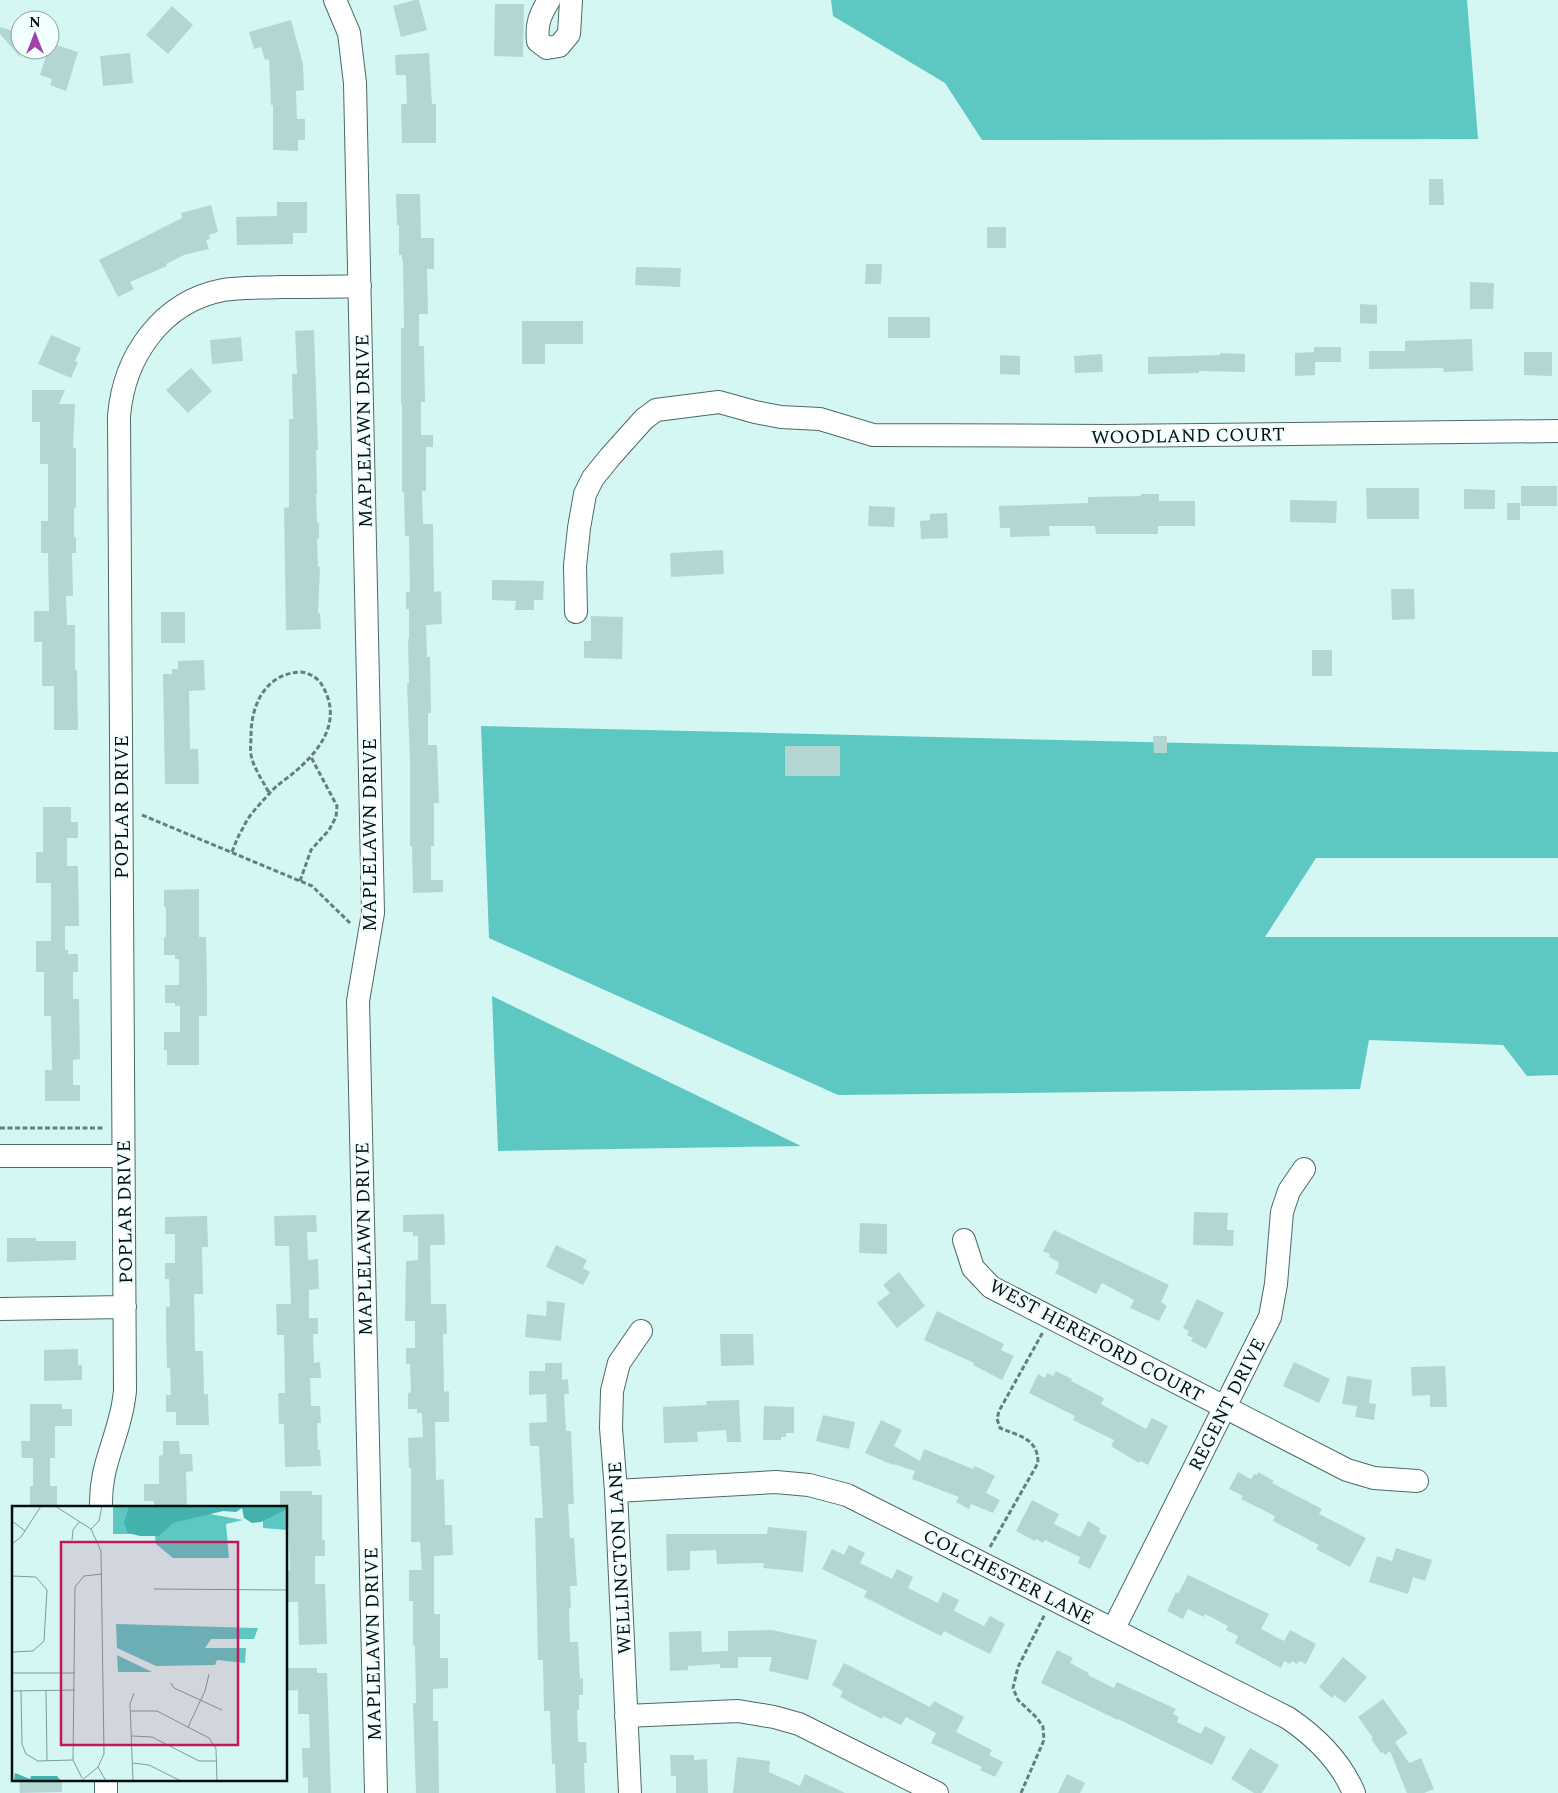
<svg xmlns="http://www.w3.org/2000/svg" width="1558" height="1793" font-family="Spectral,serif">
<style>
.forest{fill:#5dc8c2}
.building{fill:#b4d6d3}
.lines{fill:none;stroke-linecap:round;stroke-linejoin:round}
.minor-casing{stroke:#4b6a68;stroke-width:24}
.path{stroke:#677e7c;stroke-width:3;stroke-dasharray:5 2.5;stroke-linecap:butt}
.minor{stroke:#fff;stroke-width:22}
.labels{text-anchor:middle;stroke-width:5;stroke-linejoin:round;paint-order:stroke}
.street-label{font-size:19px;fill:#04100f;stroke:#f1fffe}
.inset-road{fill:none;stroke:#819b98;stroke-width:1}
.view{fill:#c2185b;fill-opacity:0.15;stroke:#c2185b;stroke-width:2.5}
.inset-edge{fill:none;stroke:#04100f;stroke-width:2.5}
</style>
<rect width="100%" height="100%" fill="#d4f7f4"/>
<path class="forest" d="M831,0H1467L1478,139L982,140L945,83L833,16Z
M481,726L1558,752V858H1316L1265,937H1558V1075L1527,1076L1503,1045L1369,1040L1360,1089L838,1095L489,938Z
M492,996L801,1146L498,1151Z"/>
<path class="building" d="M415,0H419L427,30L401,37L393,6Z
M495,4H524L523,57L494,56Z
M172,6L193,25L168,54L146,35Z
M291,20L303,64L304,90L296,91L297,119H305V140H298V151L273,150V105H271L269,59L265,60L261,47L254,49L249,32Z
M0,27L20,33V57L0,34Z
M50,43L78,52L66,91L50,85L52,79L40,75L48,50H50Z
M130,53L133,83L103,86L100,56Z
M429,53L432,104H436V143H402L401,104H407L406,75H396L395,55Z
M1429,179H1443L1444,205H1429Z
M396,194H420L421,238H434V269H427L428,314H419V346H424L425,402H421V435H433V447H426V491H422L423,524H433L434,592L441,591L442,624L426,625L427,657H430L431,713H428V745H437L439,803H434V846H431V880H443V892L413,893L412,846H410V761L407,683H409L408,639H409V609H406V592H410L409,536H405L404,492H402V403H401V328H404L403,261H402V255H399V225H397Z
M277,202H307V233H293V244L237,245L236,217L277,216Z
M211,205L218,232L209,235L210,239L206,240L209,249L184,255L166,264L167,266L130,282L134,289L118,297L99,260L182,218L181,213Z
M987,227H1006V248H987Z
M866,264H882L881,284H865Z
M636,267L681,268L680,287L635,285Z
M1470,282L1494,283L1493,309H1470Z
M1360,304L1377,305V324L1360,323Z
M888,317H930V338H888Z
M522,321H583V344H545V364H522Z
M314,330L318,450H316L317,494H316L317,523H319V539H317L318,567H320L318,613H320L321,629L286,630L284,508L289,507V419H293L292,374H297L295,331Z
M51,335L81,348L75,361L78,362L71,378L38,364Z
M241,337L243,361L212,364L210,340Z
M1472,339L1473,371L1444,372L1443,368L1369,369V351H1405V341Z
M1314,347H1341V362H1315V375L1295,376V353L1314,352Z
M1524,352H1552V376L1524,375Z
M1220,353L1245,354V372L1199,371V373L1148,374V357L1220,355Z
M1102,354L1103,372L1075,373L1074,356Z
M1000,355L1020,356V375L1000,374Z
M191,368L212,391L188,413L166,390Z
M32,390H65L59,404H75L73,448H76V508H74V537H76V553H72L73,596H66L67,625H75V670H77L78,730H54V686H42V642H34V611H49L48,553H41V521H48V464H40V422H32Z
M1521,486H1557V506H1521Z
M1366,488H1419V519H1367Z
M1464,489L1495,490V509H1464Z
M1141,494H1159V501H1195V526H1158V534H1096L1095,526H1049L1050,536L1010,537V528H1000L999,506L1088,503V497L1141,496Z
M1290,500L1337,501L1336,523L1290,522Z
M1507,503H1520V520H1507Z
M869,506L895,507L894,527L868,526Z
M947,513L948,538L921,539L920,521L930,520V514Z
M723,550L724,574L671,577L670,553Z
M492,580L544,581L543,600H534V610H515L516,601L492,600Z
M1391,589H1414L1415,619L1392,620Z
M161,612H185V643H161Z
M591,616L623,617L622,659L584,658V641H591Z
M1312,650H1332V676H1312Z
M204,660L205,690L189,691L190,749H198L199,784H165L163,674H172V669H178V661Z
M1153,736H1167V753H1154Z
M785,746H840V776H785Z
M43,807H71V822H78V838H67V866H78L79,926H65V950H68V954H78V972H73V999H79L80,1059L73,1060V1085H80V1101H45V1070H52L51,1016H44V972H36V941H51V883H36V852H43Z
M199,889V937H206L207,985V1016H199V1065H167V1050H164V1032H180V1006H175V1003H165V985H179V959H175V955H164V937H166V907H164V890Z
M1194,1212L1228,1213L1227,1230H1234L1233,1246L1193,1245Z
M444,1214L445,1245H430L431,1304H446L447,1334H443L444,1392L449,1391V1422H435L436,1480L444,1479L445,1525H452L453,1555L434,1556V1614H440V1658H448V1688L433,1689V1721H438L439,1793H416L413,1703H416L415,1645H413V1601H409V1570H422L420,1542H411V1468H409L408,1438L423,1437L422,1413H417V1409H408V1393L411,1392L410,1364H406V1348H415V1321H405L406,1261L418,1260V1236H413V1232H403V1215Z
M316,1215L317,1232H307L308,1260L318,1259V1262L319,1289L309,1290V1318H318V1334H313L314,1363L320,1362L321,1378H310L311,1406H320L321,1423H317L318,1450H320L321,1466L285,1467L284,1424H279L278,1393H285L284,1335H277L276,1304H291L289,1246H275L274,1216Z
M207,1216L208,1247H202L203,1294H194L195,1351H203L204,1394H208L209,1425H176V1412H166V1395H171L170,1368H167L166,1328V1307H170L169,1279H165V1263H175V1234H165V1217Z
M860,1223L887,1224V1254L859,1253Z
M1054,1230L1169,1285L1161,1302L1167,1306L1159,1321L1130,1308L1134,1300L1102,1283L1096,1294L1055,1273L1059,1266L1058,1265L1059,1262L1049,1257L1050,1254L1043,1251Z
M7,1238H36V1241H76V1260L7,1262Z
M556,1245L587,1260L583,1268L590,1272L583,1285L546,1267Z
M899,1272L925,1306L897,1328L877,1303L890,1293L883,1285Z
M1197,1299L1224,1313L1206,1349L1191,1341L1193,1338L1187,1335L1189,1331L1183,1328Z
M547,1301L565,1303L561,1341L525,1337L527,1314L546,1316Z
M937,1311L1004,1344L1001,1350L1014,1356L1002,1380L973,1365L974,1363L924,1340Z
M720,1334H753L754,1365L721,1366Z
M78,1349V1365H82V1380L44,1381V1350Z
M1294,1362L1330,1379L1319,1403L1283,1386Z
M545,1363H562V1380L568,1379L569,1394H564L566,1431H571L574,1504H568L570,1538H574L577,1586H570L571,1608H569L570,1642H578L580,1679L583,1678V1695H579V1710H577L578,1742H586L587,1763H584L585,1793H556L555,1764H552L550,1711H544L543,1660H538L535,1518H543L539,1446H530L529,1423L547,1422L546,1394L529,1395V1371H545Z
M1445,1366L1447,1407H1430V1395L1412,1396L1411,1367Z
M1056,1371L1072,1379L1071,1381L1104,1398L1101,1404L1146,1429L1152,1418L1168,1426L1148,1465L1140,1461L1139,1463L1111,1446L1114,1440L1073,1420L1075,1416L1029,1393L1038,1374L1045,1378L1047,1373L1053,1376Z
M1347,1376L1372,1380L1369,1403L1376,1404L1374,1420L1355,1417L1357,1406L1342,1404Z
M739,1400L741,1442H727L726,1430L697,1432L698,1442L664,1443L663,1407L707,1405L706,1401Z
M30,1404H62V1409H72V1426H55V1458H50V1486H57V1507H30V1486H33V1458H22L21,1441H30Z
M764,1406L794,1407V1433H786V1437H781V1440H763Z
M823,1415L855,1422L849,1449L816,1441Z
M881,1420L902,1430L894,1446L920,1461L924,1449L973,1469L975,1466L995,1476L986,1493L1000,1500L993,1513L971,1504L969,1509L956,1502L959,1497L912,1479L915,1471L894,1464L893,1465L865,1453Z
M163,1441H179L180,1454H192L193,1471L186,1472L187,1507H159V1505H154V1501H144V1484H159V1456L163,1455Z
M1238,1472L1251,1479L1254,1474L1257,1475L1258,1472L1274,1481L1272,1483L1322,1509L1319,1514L1366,1538L1350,1567L1316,1549L1319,1545L1273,1521L1275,1516L1241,1499L1243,1496L1229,1489Z
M280,1491H312V1495H322V1540H325V1556H315V1584H325L327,1644L299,1645L298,1602H286V1571H290L288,1513H286V1507H280Z
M1032,1500L1059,1514L1054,1524L1080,1537L1088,1521L1100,1528L1099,1532L1107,1536L1090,1569L1078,1563L1080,1557L1045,1540L1043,1543L1036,1539L1035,1541L1016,1531Z
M768,1527L807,1531L803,1572L763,1568L764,1563L717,1564L716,1550L690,1551V1570L667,1571L666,1534H767Z
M849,1545L865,1553L860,1563L892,1579L897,1569L913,1577L908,1588L938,1603L943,1592L959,1600L954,1611L984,1626L990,1616L1005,1624L990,1654L944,1631L941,1636L864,1597L867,1591L822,1569L832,1549L844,1555Z
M1396,1548L1432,1560L1425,1581L1413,1577L1408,1594L1369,1582L1377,1556L1392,1561Z
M1188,1575L1269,1614L1261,1629L1284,1641L1290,1630L1316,1644L1306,1664L1299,1661L1297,1664L1292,1661L1290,1664L1284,1661L1281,1668L1235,1643L1238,1636L1226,1630L1228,1626L1205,1614L1204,1617L1188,1609L1183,1619L1167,1611L1176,1592L1178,1594Z
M772,1630L817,1640L808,1680L769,1671L772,1657H738V1668H720V1664L688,1666V1670L670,1671L669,1632L701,1631L702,1652L728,1651V1631Z
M1057,1650L1073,1658L1070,1663L1089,1673L1088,1675L1114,1688L1117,1682L1176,1709L1173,1714L1179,1717L1177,1722L1201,1734L1205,1726L1226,1737L1212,1765L1118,1719V1720L1041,1683Z
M1343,1657L1367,1677L1345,1703L1334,1695L1332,1698L1319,1687Z
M844,1663L930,1707L934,1701L964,1717L956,1732L992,1750L989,1755L1003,1762L995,1777L980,1770L982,1767L931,1743L936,1733L906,1717L901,1725L883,1716L882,1719L840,1697L843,1691L832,1685Z
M286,1668H317V1673H327L331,1793H308V1777L303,1778L302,1748H310L309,1714H298V1690L286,1691Z
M1383,1699L1408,1733L1395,1742L1409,1763L1421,1758L1434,1789L1424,1793H1407L1390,1751L1385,1755L1383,1752L1381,1753L1371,1739L1373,1738L1358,1717Z
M1250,1748L1279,1765L1262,1793H1254L1231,1779Z
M670,1755H694V1760L707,1759L708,1793H676V1776H671Z
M737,1757L770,1761L769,1772L800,1786L805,1774L845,1793H733Z
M1067,1774L1085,1783L1080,1793H1058Z
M19,1779H62V1792L20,1793Z"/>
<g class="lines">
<defs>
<path id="minor" d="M335,0L349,33L355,83L373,913L358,1001L376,1793
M549,0C540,15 536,24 538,41L547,48L559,46L569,34L571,0
M576,612L575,566L579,528L585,494L593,478L610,457L644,419L656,410L719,402L755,412L781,417L820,419L873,435L1108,436L1558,431
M0,1156H123
M964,1240L973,1268L991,1287L1347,1470L1374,1478L1417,1481
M0,1309L125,1307
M616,1491L776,1482L809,1485L847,1495L1288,1718C1316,1737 1341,1762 1354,1793
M101,1507C100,1469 113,1449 121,1414C123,1407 124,1399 125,1391L119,416C124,357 161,302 223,290C241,287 261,288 280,287C306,287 333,287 360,286
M1114,1628L1270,1317L1276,1284L1282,1212L1289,1191L1304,1169
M626,1716L738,1711L774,1717L799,1724L937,1793
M106,1779V1793
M630,1793L616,1491L611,1428L612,1391L619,1363L641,1331"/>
</defs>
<use href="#minor" class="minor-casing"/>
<path class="path" d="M142,815L312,886L350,923
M232,852C235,844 238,836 243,828C248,816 259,805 268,795C276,785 288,778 297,770C323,747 342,719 322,685C318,678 308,672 300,672C265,674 251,705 251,736C251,742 250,750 251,755C254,769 263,781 269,793
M300,881L311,850L329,830L336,817L337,806L311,757
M0,1128H103
M990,1547L1038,1463C1038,1438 1019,1436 1000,1428L997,1419L999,1411L1043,1332
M1021,1793L1044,1740L1043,1727L1037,1718L1018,1700L1013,1688L1018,1667L1045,1614"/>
<use href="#minor" class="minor"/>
</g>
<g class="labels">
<g class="street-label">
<text transform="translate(363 431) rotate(-91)" y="7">MAPLELAWN DRIVE</text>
<text transform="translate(1188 435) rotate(-1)" y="7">WOODLAND COURT</text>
<text transform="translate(121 807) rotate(-90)" y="7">POPLAR DRIVE</text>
<text transform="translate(369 835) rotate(-90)" y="7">MAPLELAWN DRIVE</text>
<text transform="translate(124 1212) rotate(-91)" y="7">POPLAR DRIVE</text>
<text transform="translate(363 1239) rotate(-91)" y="7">MAPLELAWN DRIVE</text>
<text transform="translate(1097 1340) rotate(28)" y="7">WEST HEREFORD COURT</text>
<text transform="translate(1226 1404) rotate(-63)" y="7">REGENT DRIVE</text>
<text transform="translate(619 1558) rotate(-93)" y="7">WELLINGTON LANE</text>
<text transform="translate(1009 1576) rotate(27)" y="7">COLCHESTER LANE</text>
<text transform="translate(372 1644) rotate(-91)" y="7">MAPLELAWN DRIVE</text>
</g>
</g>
<g transform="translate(12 1506)">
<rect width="275" height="275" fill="#d4f7f4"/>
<path d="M101,0H118L115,18L119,28H101ZM275,1V24L251,22V11ZM187,6L231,14L214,18L217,52H161L144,38L143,30L155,17ZM104,118L246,122L242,133H199L193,142H234L233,157L205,154L203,159L144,160L105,142ZM105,149L140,166H106Z" fill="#5dc8c2"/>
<path d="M117,0H275V3L249,16L240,17L232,12L230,2L224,6L211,5L161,17L147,30H128L116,27L112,17ZM3,267L18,273L19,270H45L49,275H2Z" fill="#44b2ac"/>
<path class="inset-road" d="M43,0L79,23L89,45L92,248L86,261L69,275M0,15L13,25M79,23L87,15L90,0M60,34L61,24L67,16M0,38L9,31L29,0M0,70L24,71L35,84L32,135L21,145L0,146M142,83L275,84M0,167H63M159,177L162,182L210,204M0,185L63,184M9,185L10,238L14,248L26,255L61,254M34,185L35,255M119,205H145L197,232L204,243L205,275M176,221L193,185L197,168M120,230L140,231L187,255H205M121,257L137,259L169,275M86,261L94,275M70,272L61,254L63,81L72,70L90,68M121,275L118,198L122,187"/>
<path class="view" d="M49,36H226V239H49Z"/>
<rect width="275" height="275" class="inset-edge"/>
</g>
<g transform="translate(35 35)"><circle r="24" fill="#f1fffe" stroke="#929f9e"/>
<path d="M0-4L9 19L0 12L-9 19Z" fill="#a341a7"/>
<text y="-8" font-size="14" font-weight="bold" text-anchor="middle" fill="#04100f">N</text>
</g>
</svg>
